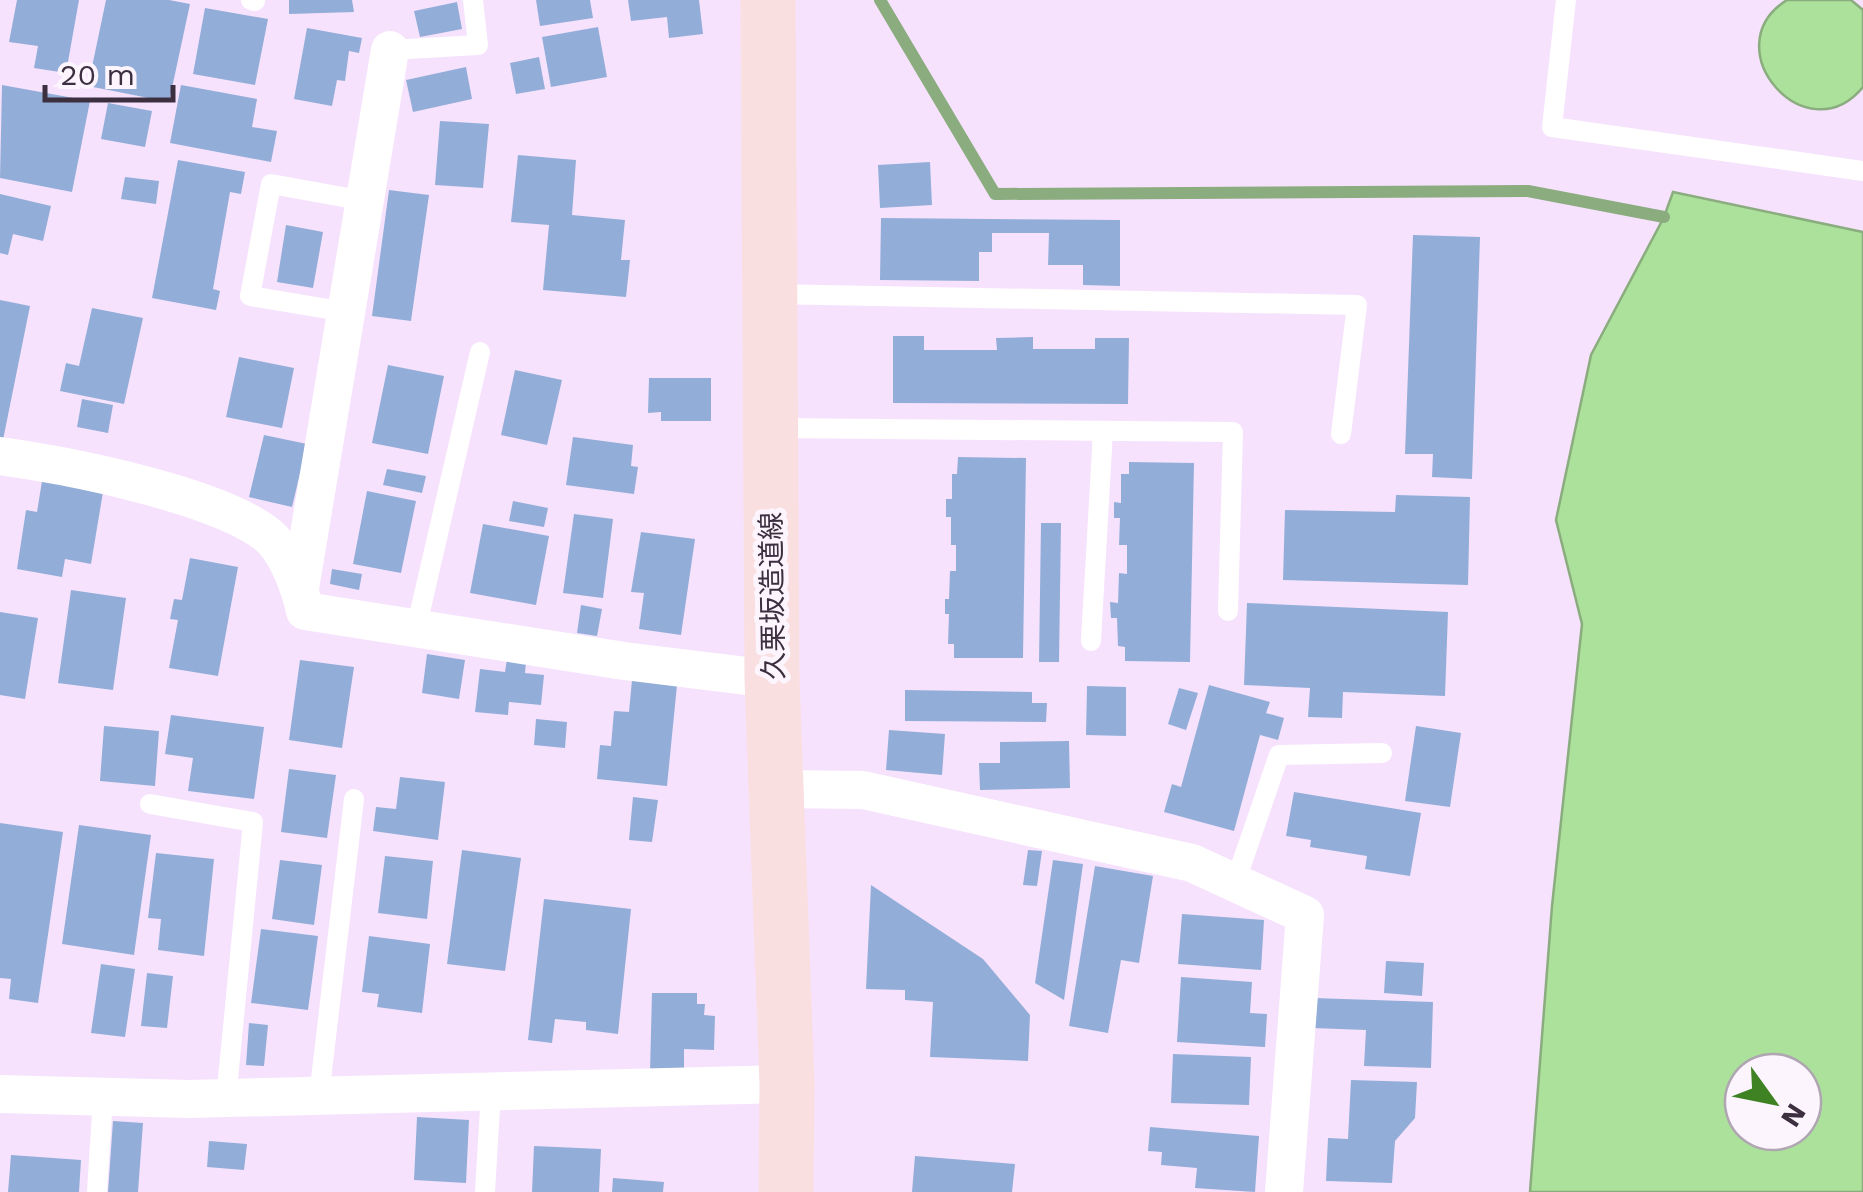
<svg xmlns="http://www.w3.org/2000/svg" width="1863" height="1192" font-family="'Work Sans','Noto Sans JP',sans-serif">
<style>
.water{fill:#abe19a;stroke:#8aac7f;stroke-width:2.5;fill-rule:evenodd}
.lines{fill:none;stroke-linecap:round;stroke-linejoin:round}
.stream{stroke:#8aac7f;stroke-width:12}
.building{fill:#92aed8}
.service{stroke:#fff;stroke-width:20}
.minor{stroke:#fff;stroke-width:38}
.secondary{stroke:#fadfe0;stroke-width:55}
.labels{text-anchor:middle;stroke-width:10;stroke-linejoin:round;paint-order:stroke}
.street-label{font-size:28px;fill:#3c2f40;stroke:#fcf5fe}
</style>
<rect width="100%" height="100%" fill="#f7e2fd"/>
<path class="water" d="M1787,0H1851L1863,10V87C1806,156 1712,47 1787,0Z
M1673,192L1863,232V1192H1530L1552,906L1582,624L1556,520L1591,355L1664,217ZM1803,1072V1132H1743V1072Z"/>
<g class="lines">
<path class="stream" d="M880,0L995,194L1528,191L1664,217"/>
</g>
<path class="building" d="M17,0H79L66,73L34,68L38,46L9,42Z
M106,0H169L190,4L169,102L88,86Z
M289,0H352L354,12L289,14Z
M536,0H590L593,18L540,26Z
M628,0H699L703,34L669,38L667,17L631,21Z
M457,2L462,29L420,37L414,11Z
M205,8L268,19L255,85L193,74Z
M598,27L607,77L551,87L542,37Z
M307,28L362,38L359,53L349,51L345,81L337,80L332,106L294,99Z
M539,57L545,89L516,94L510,63Z
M466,67L472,99L413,112L406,80Z
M2,85L90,101L72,192L0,178Z
M181,85L257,99L252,127L277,131L271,162L170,143Z
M108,103L152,111L145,147L101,139Z
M440,121L489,124L483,188L435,185Z
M518,155L576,160L572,215L625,220L621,260H630L626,297L543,290L549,225L511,222Z
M178,160L245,172L241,194L230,192L213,289L220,291L216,310L152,298Z
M930,162L932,205L880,208L878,165Z
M125,177L159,181L156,204L121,199Z
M389,190L429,195L411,321L372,316Z
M0,194L51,206L43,241L13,234L8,255L0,253Z
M881,218L1120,220V286L1083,285V265H1048L1049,233H992V252H979V281L880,280Z
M286,225L323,232L313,288L277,282Z
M1413,235L1480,237L1472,479L1432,477L1433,454H1405Z
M0,300L30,306L3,440L0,439Z
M92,308L143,318L124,404L60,391L66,363L79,366Z
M893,336H924V350H997L996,338L1033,337V349H1095V338H1129L1128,404L893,403Z
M239,357L294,368L282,428L226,417Z
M388,365L444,376L428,454L372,443Z
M515,370L562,380L547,445L501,435Z
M649,378H711V421H661V412L648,413Z
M82,399L113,405L108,433L77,427Z
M264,435L307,444L292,507L249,497Z
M573,437L633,445L631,466L638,467L634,494L566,485Z
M958,457L1026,458L1023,658H954V644H948L949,614H945V599H949L950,571H956V545H951V517H946V499H952V474H957Z
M1129,462L1194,463L1190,662L1125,661V647L1118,646L1117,618H1111L1110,602L1118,603L1119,573L1127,574V545H1119L1120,518H1114V502L1121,503V474H1129Z
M387,469L426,476L422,493L383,485Z
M42,481L103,492L91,564L65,559L62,577L17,569L26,510L37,512Z
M367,491L416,501L401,573L353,564Z
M1396,495L1470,497L1468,585L1283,580L1285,510L1395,512Z
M513,501L548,508L544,527L509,521Z
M574,514L613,519L603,598L563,593Z
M1041,523H1061L1059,662H1039Z
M483,524L549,536L536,605L470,593Z
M641,532L695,539L681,635L639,629L644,593L631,592Z
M190,558L238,567L218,676L169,668L178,620L170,619L174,599L182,600Z
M332,569L362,574L359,590L330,584Z
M71,590L126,598L113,690L58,683Z
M1247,603L1448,612L1445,696L1343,692L1342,718L1308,717L1310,688L1244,685Z
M581,605L602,609L597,636L577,633Z
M0,612L38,618L25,699L0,695Z
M427,654L465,660L459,699L422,693Z
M507,659L526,662L525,673L544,675L541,705L509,702L508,715L475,712L480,669L505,672Z
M300,660L354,667L342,748L289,740Z
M632,680L677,685L667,786L597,779L600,745L611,746L614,711L629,712Z
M1209,685L1270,702L1266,713L1284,718L1278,740L1260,735L1234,831L1164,812L1172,784L1181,787Z
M1087,686L1126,687V736L1086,735Z
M1179,688L1198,693L1186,730L1168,724Z
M905,690L1032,692V703H1047L1046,722L905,721Z
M171,715L264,727L254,799L188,791L193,758L165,754Z
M536,719L567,722L565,748L534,745Z
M104,726L159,731L155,786L100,781Z
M1416,726L1461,733L1450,807L1405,801Z
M889,730L945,734L942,775L886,770Z
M1069,741L1070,788L980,790L979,763H1000V742Z
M289,769L336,775L327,838L281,832Z
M400,777L445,782L438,840L373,831L376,807L396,809Z
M1294,792L1421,813L1410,876L1365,869L1367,856L1310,847L1311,840L1286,836Z
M633,797L658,800L652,842L629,840Z
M0,823L63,832L38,1003L9,999L11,979L0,978Z
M79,825L151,835L134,955L62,944Z
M462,850L521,858L505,971L447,964Z
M1028,850L1042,851L1037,886L1023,885Z
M156,853L214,859L204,956L158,950L161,919L148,918Z
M385,856L433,861L427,919L378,913Z
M280,860L322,865L314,925L272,919Z
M1053,860L1083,864L1064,1000L1035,983Z
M1095,866L1153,876L1139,963L1121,960L1108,1033L1069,1026Z
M871,885L983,959L1030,1015L1028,1061L930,1057L933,1002L905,1000V990L866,989Z
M544,899L631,909L618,1034L586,1030V1022L555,1019L552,1043L528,1040Z
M1182,914L1264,920L1261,970L1178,964Z
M261,929L318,936L308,1010L251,1003Z
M369,936L430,944L422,1013L377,1007L379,994L362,992Z
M1386,961L1424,963L1422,996L1384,993Z
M101,964L135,969L125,1037L91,1033Z
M147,973L173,976L167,1028L141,1026Z
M1181,977L1252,982L1250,1013L1267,1014L1265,1047L1177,1042Z
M652,993H697V1004H705L704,1015L715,1016L714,1050L684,1049V1073L650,1072Z
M1314,998L1433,1002L1431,1068L1364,1066L1366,1030L1312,1028Z
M249,1023L268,1025L264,1066L246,1065Z
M1173,1054L1251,1057L1249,1105L1171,1103Z
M1351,1080L1417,1082L1415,1118L1395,1141L1392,1183L1326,1181L1328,1138L1348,1139Z
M417,1117L469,1120L466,1183L414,1180Z
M113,1121L143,1123L138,1192H108Z
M1150,1127L1259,1136L1255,1192L1195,1188L1197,1168L1161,1165L1162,1152L1148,1151Z
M209,1141L247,1144L244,1170L207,1167Z
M534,1146L601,1149L599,1192H532Z
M11,1155L81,1160L79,1192H8Z
M915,1156L1015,1164L1012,1192H912Z
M613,1178L664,1182L663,1192H612Z"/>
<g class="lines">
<path class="service" d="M251,0L255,1
M1566,0L1552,127L1863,171
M390,50L478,45L473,0
M771,294L1357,305L1341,434
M346,312L250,296L271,184L365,201
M774,428L1233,432L1228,611
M416,629L480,352
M1091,641L1103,431
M150,804L253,822L226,1099
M1235,883L1279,755L1382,753
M319,1096L354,799
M97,1192L103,1097
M485,1192L491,1092"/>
<path class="minor" d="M0,456C62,464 231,497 273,540C289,558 300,588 305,611L624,661L772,679
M300,588L390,50
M778,789L863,790L1192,863L1305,915L1284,1192
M0,1094L189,1099L787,1084"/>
<path class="secondary" d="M768,0L772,679L787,1084L786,1192"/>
</g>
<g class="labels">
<g class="street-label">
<text transform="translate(772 596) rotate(-91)" y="10">久栗坂造道線</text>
</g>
</g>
<g transform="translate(1773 1102) rotate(123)"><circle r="48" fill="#fcf5fe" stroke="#afa6b2" stroke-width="2.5"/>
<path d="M0-8L18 38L0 25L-18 38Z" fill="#3e8224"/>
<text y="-15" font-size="28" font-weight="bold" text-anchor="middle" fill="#3c2f40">N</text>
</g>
<path d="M45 85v15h128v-15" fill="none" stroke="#3c2f40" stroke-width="5"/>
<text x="60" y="85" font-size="30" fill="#3c2f40" stroke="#fcf5fe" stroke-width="8" paint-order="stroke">20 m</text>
</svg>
